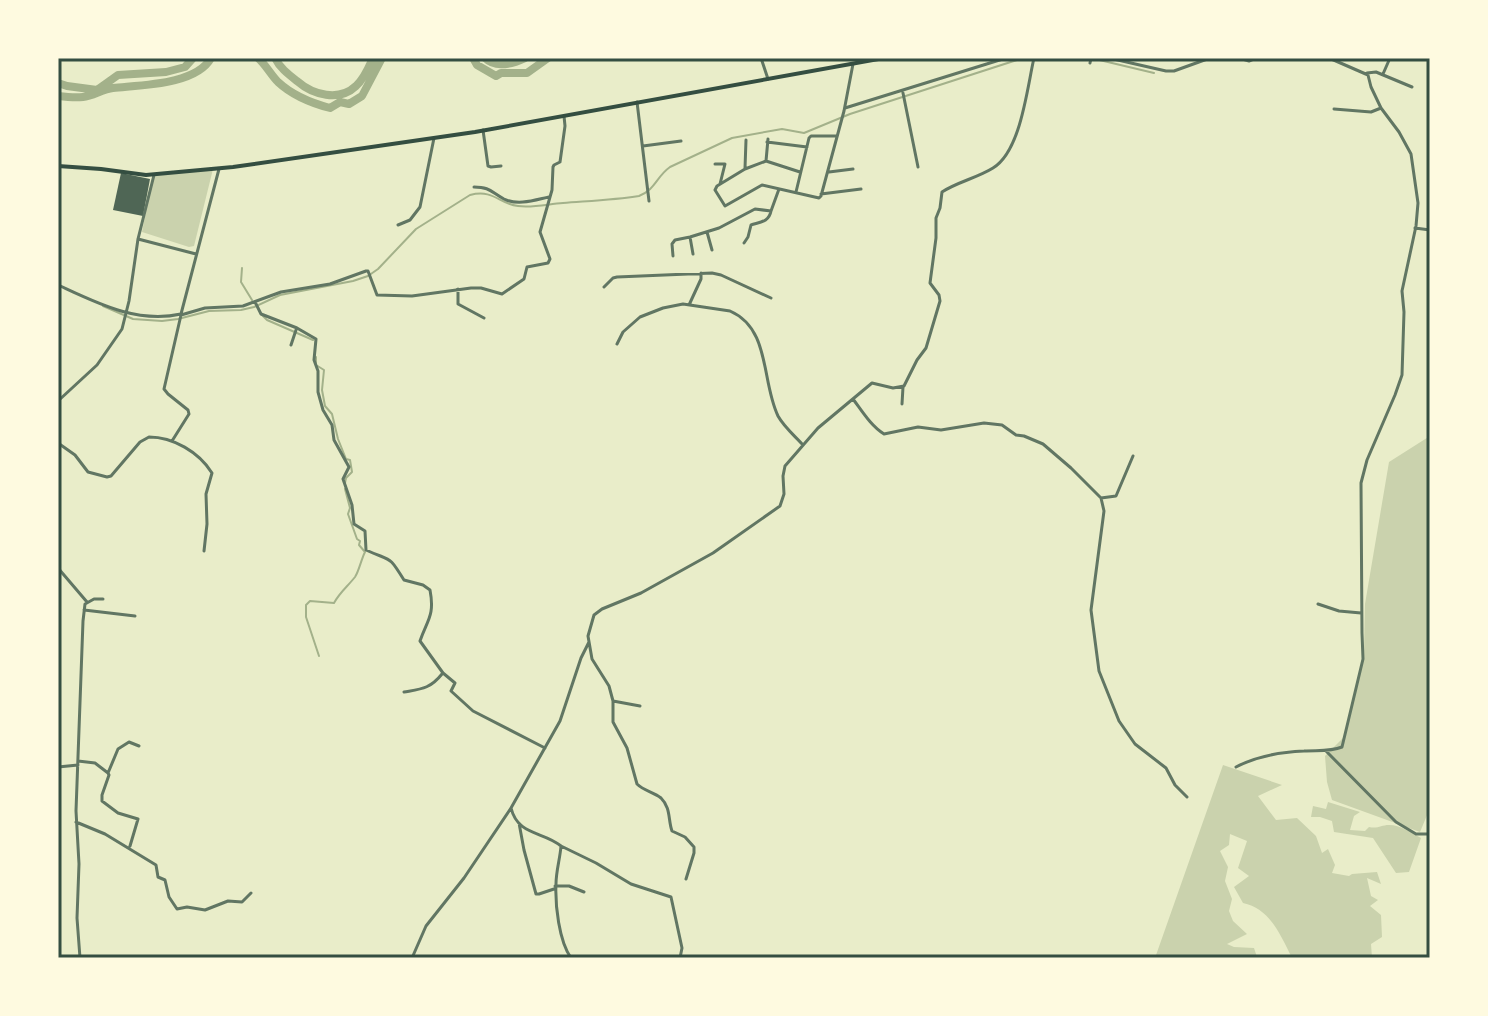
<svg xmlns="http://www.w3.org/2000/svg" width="1488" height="1016" font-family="'Nunito Sans',sans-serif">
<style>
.green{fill:#cad2ad}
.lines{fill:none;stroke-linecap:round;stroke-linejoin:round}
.stream{stroke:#a3b18a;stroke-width:2}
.river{stroke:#a3b18a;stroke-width:8}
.building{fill:#4f6655}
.minor{stroke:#617663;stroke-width:3}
.primary{stroke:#344e41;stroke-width:4}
.neatline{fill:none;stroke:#344e41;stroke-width:3}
</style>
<rect width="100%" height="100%" fill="#e9edc9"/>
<path class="green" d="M213,169L194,246L189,247L142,232L153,174Z
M1430,436V808L1420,832L1332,800L1327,782L1325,756L1345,736L1364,651L1365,604L1389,462Z
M1223,765L1282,785L1258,796L1276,820L1297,818L1316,836L1322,853L1328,849L1335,865L1332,873L1349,876L1352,874L1377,872L1381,884L1367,878L1371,896L1378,900L1370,906L1381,915L1382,937L1371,944L1372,958H1290L1291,956C1280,934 1269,908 1243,903L1234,887L1249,876L1238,868L1247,841L1230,834L1229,845L1220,851L1228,867L1225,881L1232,899L1229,911L1233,921L1247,934L1227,944L1234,947L1254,948L1257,957L1155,958Z
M1328,802L1360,812L1354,816L1350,830L1365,831L1369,827C1378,829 1381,825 1389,825C1400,825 1412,833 1421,838L1409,872L1396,873L1373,838L1334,832L1332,821L1320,817H1311L1313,806L1326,809Z"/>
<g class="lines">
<path class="stream" d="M1091,58L1154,73
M242,268L241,282L252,300
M103,306L133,319L162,321L178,319L209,311L241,310L254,307L280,295L353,281L368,276L378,269L416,229L470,195C494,189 499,204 518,206C533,208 548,204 563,203C588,201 614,200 639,196C656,189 656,177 670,167L732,138L782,129L804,133L850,114L1023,58
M262,315L267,320L313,340
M316,357V365L324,370L322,390L325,406L332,414L338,439L346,459L350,460L352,472L346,478L345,483
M319,656L306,617V605L310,601L334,603C340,592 348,586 355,577C359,571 361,560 365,552L359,545L360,541L357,539L348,514L350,508L345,489"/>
<path class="river" d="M258,58C266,65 271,75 278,82C293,96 311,103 330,108L340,102L349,104L362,96L382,58
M275,58C280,68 288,74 297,81C313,95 339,102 356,86C364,79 369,67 373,58
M473,58L477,65L496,76L501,73H527L548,58
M485,58C496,69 512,64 525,58
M58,83L67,86L97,90L118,75L166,72L185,67L193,58
M58,96C66,97 75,98 83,97C93,96 103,89 113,88C140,85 196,85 211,58"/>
</g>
<path class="building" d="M121,173L150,179L143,216L113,210Z"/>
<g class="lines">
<path class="minor" d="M761,58L768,79
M1109,58L1166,71H1174L1210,58
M1239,58L1249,61L1256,58
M1090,63L1091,58
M1367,73L1376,72L1412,87
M1383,74L1390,58
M903,93L918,167
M637,102L649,201
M845,108L1006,58
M1334,109L1371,112L1381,108
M483,130L488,166L491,167L501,166
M767,142L807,147
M643,146L681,141
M766,161L768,139
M715,164H725L720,184
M745,168L746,140
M800,172L766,161L745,169L717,186L715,190L725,206L762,185L819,198L821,196L844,111L853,64
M829,172L853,169
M474,187C490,187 491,192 504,199C518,206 535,200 549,197
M796,192L809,138L811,136H837
M821,194L861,189
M398,225L410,220L420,207L434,138
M1415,228L1430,230
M707,232L712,250
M690,237L693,254
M138,239L196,254
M744,243L748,237L751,225C760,222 769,222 771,211
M673,256L672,244L675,240L690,237L719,228L755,209L771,211L779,189
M58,285C97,303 137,324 181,314L219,169
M604,287L613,278L617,277L712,273L721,275L771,298
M458,289V304L484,318
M255,302L261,314L297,328L316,339L314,360L318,371V392L323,410L332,425L334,440L349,467L343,479L352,505L354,524L365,531L366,550C392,562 388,554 404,580L423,585L430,590C435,616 427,620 420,641L443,673L455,683L451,691L473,711L545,748
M689,305L701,279V273
M181,314V315L205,308L243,306L281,292L330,284L366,271H368L377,295L412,296L471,288H481L502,294L524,279L527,267L548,263L550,259L540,232L552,190L553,167L554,165L560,162L565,126L564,116
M617,344L623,332L640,317L663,308L683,304L730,311C771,329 761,381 778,416C784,427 795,436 803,445
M291,345L296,330
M853,399C862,411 871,426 884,434L918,427L941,430L984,423L1002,425L1016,435L1024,436L1043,444L1071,468L1101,498L1104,511L1091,610L1099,671L1119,721L1135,744L1166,768L1175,785L1187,797
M58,401L97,365L122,329L129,301L138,239L154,175
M902,404L903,387
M172,441L189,414L188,410L168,394L164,389L181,315
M58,443L75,455L88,472L107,477L111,476L140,442L149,437C173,437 199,452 212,473L206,494L207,524L204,551
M1101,498L1116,496L1133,456
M58,568L87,602
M1318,604L1339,611L1361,613
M84,610L135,616
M404,692C421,689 430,689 442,674
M613,701L640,706
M1326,751L1396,822L1416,834H1430
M78,761L95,763L108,773L109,775L102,795V801L118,813L138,819L130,846
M58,767L78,765
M1236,767C1257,756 1280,752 1304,751C1317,750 1330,752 1342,747L1363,659L1362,633L1361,483L1367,460L1395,395L1402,375L1404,312L1402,291L1416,226L1418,203L1411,154L1399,132L1381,108L1371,87L1368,75L1329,58
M108,773L118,749L129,742L139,746
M76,822L105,834L156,865L158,877L165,880L169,897L177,909L187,907L205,910L228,901L242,902L251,893
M519,823L524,850L536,894H539L554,889
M561,846L596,863L631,884L671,897L682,948L680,958
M686,879L694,853V847L685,837L672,831C668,820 671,808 661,798C654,792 644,791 637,784L627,748L613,722V701L609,686L592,659L588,636L594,615L602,609L641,593L713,553L780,506L784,494L783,476L785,466L818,428L872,383L893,388L904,386L917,360L926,348L940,301L939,295L930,283L936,238V218L940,208L942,192C957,182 977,178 993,168C1021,151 1027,88 1034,58
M555,886H569L584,892
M80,958L77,918L79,864L76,811L83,621L85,604L94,599H103
M412,958L426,926L464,878L511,808
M571,958C559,941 555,905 556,884C556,871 560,859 561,846C543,831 518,836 511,808L560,721L581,658L589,642"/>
<path class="primary" d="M58,166L101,169L146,175L233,167L475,132L884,58"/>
</g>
<rect width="1488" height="1016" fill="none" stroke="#fefae0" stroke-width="120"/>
<rect x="60" y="60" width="1368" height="896" class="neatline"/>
</svg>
